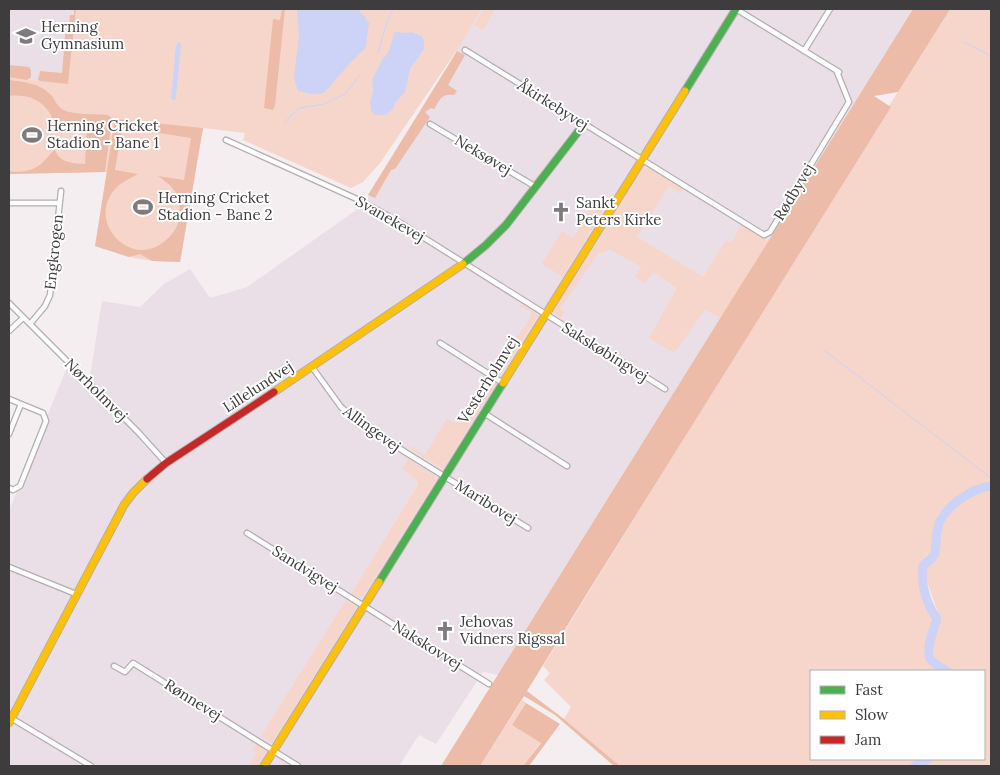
<svg xmlns="http://www.w3.org/2000/svg" width="1000" height="775" font-family="Lora,serif">
<style>
.built{fill:#eadfe6}
.green{fill:#f6d6ca}
.forest{fill:#ecbca8;fill-rule:evenodd}
.water{fill:#ccd3f6}
.lines{fill:none;stroke-linecap:round;stroke-linejoin:round}
.stream{stroke:#ccd3f6;stroke-width:1}
.river{stroke:#ccd3f6;stroke-width:9}
.street-casing{stroke:#b3aeb1;stroke-width:7}
.fast-casing{stroke:#b3aeb1;stroke-width:9}
.slow-casing{stroke:#b3aeb1;stroke-width:9}
.jam-casing{stroke:#b3aeb1;stroke-width:9}
.street{stroke:#fdfcfd;stroke-width:4.5}
.fast{stroke:#4caf50;stroke-width:7}
.slow{stroke:#ffc107;stroke-width:7}
.jam{stroke:#c62828;stroke-width:7}
.labels{text-anchor:middle;stroke-width:4;stroke-linejoin:round;paint-order:stroke}
.poi-label{font-size:15px;fill:#3f3c3e;stroke:#fff;text-anchor:start}
.street-label{font-size:15px;fill:#3f3c3e;stroke:#fff}
</style>
<rect width="100%" height="100%" fill="#f4eef1"/>
<path class="built" d="M9,9H76L68,84L9,77Z
M482,9H913L499,675L483,672L436,744L419,735L399,766H9V511L67,367L88,389L102,301L140,307L164,284L190,269L210,298L247,287L362,206L459,55L455,52Z"/>
<path class="green" d="M76,9H482L457,50L380,163L363,182L351,188L243,140L245,133L203,128L180,262L152,261L129,257L95,246L108,172L9,174V77L68,84Z
M484,9H495L483,30L474,25Z
M949,9H991V482L985,483L963,492L938,515L930,554L919,565L932,620L926,659L943,671H811V759H919L909,766H620L564,719L571,707L544,680L550,673L543,666Z
M643,167C655,168 672,182 683,189L680,194L669,186L637,237L703,277L726,240L731,243L741,225L768,241L721,318L705,310L674,353L649,338L677,288L653,272L645,283L635,277L641,267L609,249L604,252H599L560,309L565,313L561,318L552,312Z
M593,205L603,211L563,277L542,264L562,231L573,238Z
M521,304L539,315L500,376L487,368L490,362L496,365L505,349L504,348L509,341L505,338L506,337L514,342L530,318V317L532,313L520,306Z
M486,377L496,384L443,469L409,448L410,446L425,455L447,418L456,423Z
M408,459L435,476L436,480L363,597H356L351,594L418,485L416,479L402,469Z
M991,488V766H918L932,759H984V671H952L943,667L931,656L934,632L940,619L924,573L926,567L936,558C937,548 937,536 940,527C948,507 970,492 991,488Z
M346,600L357,607L272,743L261,736Z
M522,700L526,703L512,725L541,742L523,766H480Z
M257,744L267,751L258,766H248L257,753L253,750Z"/>
<path class="forest" d="M74,9H76L68,84L40,81L38,80L40,71L62,73L66,25L69,26L70,15H74Z
M282,9H285L275,105L273,110L264,108L273,19L280,20Z
M913,9H950L898,92L874,96L891,107L588,592L527,691L564,719L620,766H614L555,715L524,696L480,766H441Z
M457,51L465,55L448,85L457,91L454,95C441,93 440,100 434,109L431,108L425,112L430,117L395,169L391,170L375,198L368,195Z
M9,65L29,67L31,70V77L27,80L9,77Z
M9,80C25,82 40,83 52,96C55,100 57,106 62,109C69,115 98,114 108,115L112,118L105,172L9,174V171C21,173 34,171 43,162C48,158 50,153 55,150C60,163 72,163 85,164L87,126L75,124L55,128C51,104 32,93 9,96Z
M115,119L203,128L180,262L152,261L140,254L129,257L95,246ZM122,127L191,138L184,180L158,176C166,182 176,189 179,199C180,203 179,210 180,214C180,222 176,229 171,235C136,276 83,223 116,188C122,182 131,178 138,174L115,170Z
M526,703L560,724L529,766H523L541,743L512,725Z"/>
<path class="water" d="M298,9H358L365,17L369,23L366,47L351,62L324,93L312,94L298,91L294,78L299,35L297,11Z
M395,32L407,33L411,32L422,36L424,42V49L410,69L405,92L395,103L393,109L386,115H376L371,111L370,102L373,91L372,80L382,60L388,53Z
M178,42L181,44V46L176,97V99L173,100L171,97L176,46Z"/>
<g class="lines">
<path class="stream" d="M964,42L991,56
M378,53L387,22L393,9
M284,123L299,108L324,104L345,94L359,76
M825,351L991,478"/>
<path class="river" d="M947,671C941,668 930,662 929,655C927,648 934,627 937,619C927,605 920,584 923,566C926,563 932,559 934,555C937,546 935,536 938,527C943,507 972,488 991,486
M915,766L928,759"/>
<defs>
<path id="street" d="M736,9L839,72
M465,50L764,235L770,232L849,102L837,72
M804,51L830,9
M430,124L536,187
M226,140L359,200L394,219L665,389
M9,203H59
M9,303L138,432L166,463
M30,324L45,306L50,295L61,191
M9,331L23,318
M440,343L503,383
M312,367L341,407L355,419L405,452L528,528
M9,399L43,413L46,421L20,486L13,490L9,488
M484,413L567,466
M9,434L21,404
M247,533L489,684
M9,567L76,594
M114,666L125,672L133,663L298,766
M11,718L91,766"/>
<path id="fast" d="M685,91L736,9
M463,264L486,245L506,225L584,124
M379,582L503,383"/>
<path id="slow" d="M503,383L685,91
M274,392L463,264
M9,723L124,505L133,493L147,479
M264,766L379,582"/>
<path id="jam" d="M147,479L166,463L274,392"/>
</defs>
<use href="#street" class="street-casing"/>
<use href="#fast" class="fast-casing"/>
<use href="#slow" class="slow-casing"/>
<use href="#jam" class="jam-casing"/>
<use href="#street" class="street"/>
<use href="#fast" class="fast"/>
<use href="#slow" class="slow"/>
<use href="#jam" class="jam"/>
</g>
<defs>
<symbol id="university-bare" viewBox="-9 -9 18 18"><path d="M0-5L7-2L0 1L-7-2ZM-4 1L0 2.5L4 1V4Q0 6-4 4Z" fill="#7e7a7d" stroke="#fff" stroke-width="2.5" paint-order="stroke"/></symbol>
<symbol id="stadium-bare" viewBox="-9 -9 18 18"><path d="M0-5a6.5 5 0 1 0 0 10a6.5 5 0 1 0 0-10ZM-3.5-1.8h7v3.6h-7Z" fill="#7e7a7d" stroke="#fff" stroke-width="2.5" paint-order="stroke"/></symbol>
<symbol id="church-bare" viewBox="-9 -9 18 18"><path d="M-1.2-6h2.4v3.5h3.3v2.4h-3.3V6h-2.4V-.1h-3.3v-2.4h3.3Z" fill="#7e7a7d" stroke="#fff" stroke-width="2.5" paint-order="stroke"/></symbol>
</defs>
<g fill-rule="evenodd">
<use href="#university-bare" x="12" y="22" width="28" height="28"/>
<use href="#stadium-bare" x="18" y="121" width="28" height="28"/>
<use href="#stadium-bare" x="129" y="193" width="28" height="28"/>
<use href="#church-bare" x="547" y="198" width="28" height="28"/>
<use href="#church-bare" x="431" y="617" width="28" height="28"/>
</g>
<g class="labels">
<g class="poi-label">
<text x="41" y="32">Herning<tspan x="41" dy="17">Gymnasium</tspan></text>
<text x="47" y="131">Herning Cricket<tspan x="47" dy="17">Stadion - Bane 1</tspan></text>
<text x="158" y="203">Herning Cricket<tspan x="158" dy="17">Stadion - Bane 2</tspan></text>
<text x="576" y="208">Sankt<tspan x="576" dy="17">Peters Kirke</tspan></text>
<text x="460" y="627">Jehovas<tspan x="460" dy="17">Vidners Rigssal</tspan></text>
</g>
<g class="street-label">
<text transform="translate(553 105) rotate(32)" y="5">Åkirkebyvej</text>
<text transform="translate(483 155) rotate(31)" y="5">Neksøvej</text>
<text transform="translate(794 192) rotate(-59)" y="5">Rødbyvej</text>
<text transform="translate(390 219) rotate(30)" y="5">Svanekevej</text>
<text transform="translate(54 252) rotate(-84)" y="5">Engkrogen</text>
<text transform="translate(605 352) rotate(32)" y="5">Sakskøbingvej</text>
<text transform="translate(488 380) rotate(-58)" y="5">Vesterholmvej</text>
<text transform="translate(258 387) rotate(-33)" y="5">Lillelundvej</text>
<text transform="translate(96 390) rotate(45)" y="5">Nørholmvej</text>
<text transform="translate(372 429) rotate(36)" y="5">Allingevej</text>
<text transform="translate(486 502) rotate(32)" y="5">Maribovej</text>
<text transform="translate(305 569) rotate(32)" y="5">Sandvigvej</text>
<text transform="translate(427 645) rotate(32)" y="5">Nakskovvej</text>
<text transform="translate(193 700) rotate(32)" y="5">Rønnevej</text>
</g>
</g>
<rect width="1000" height="775" fill="none" stroke="#3f3c3e" stroke-width="20"/>
<rect x="810" y="670" width="175" height="90" fill="#ffffff" stroke="#b2b1b2"/>
<rect x="820" y="686" width="25" height="8" fill="#4caf50" stroke="#b2b1b2"/>
<text x="855" y="695" font-size="15" fill="#3f3c3e">Fast</text>
<rect x="820" y="711" width="25" height="8" fill="#ffc107" stroke="#b2b1b2"/>
<text x="855" y="720" font-size="15" fill="#3f3c3e">Slow</text>
<rect x="820" y="736" width="25" height="8" fill="#c62828" stroke="#b2b1b2"/>
<text x="855" y="745" font-size="15" fill="#3f3c3e">Jam</text>
</svg>
